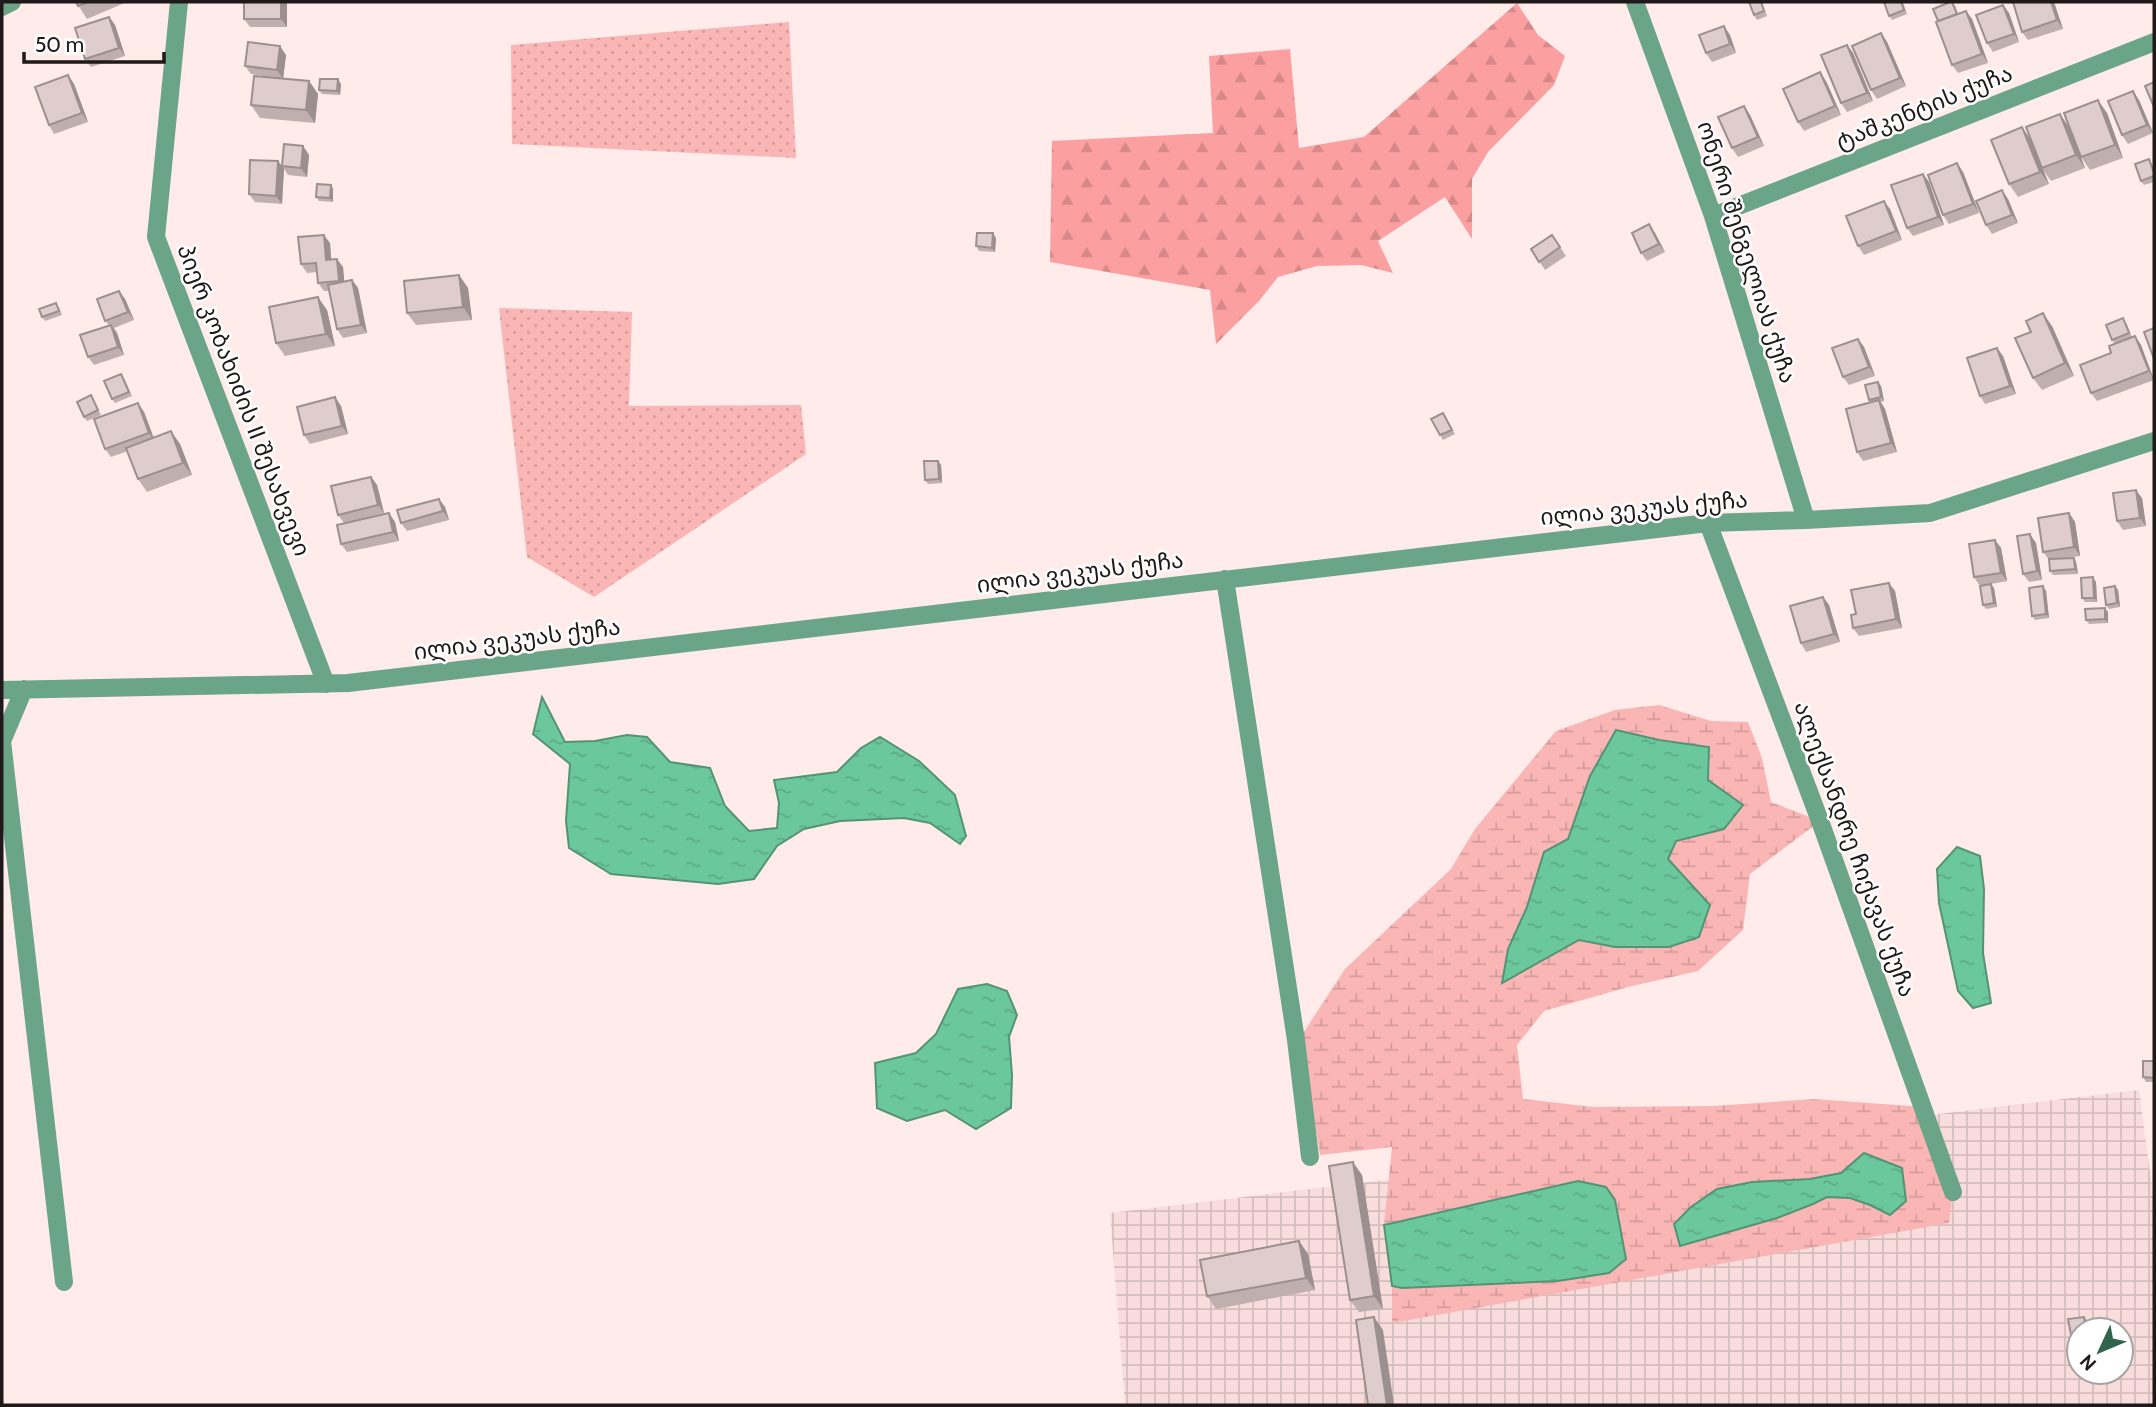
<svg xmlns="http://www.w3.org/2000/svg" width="2156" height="1407" font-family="Cabin,'Noto Sans Georgian',sans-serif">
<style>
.industrial{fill:url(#industrial-grid);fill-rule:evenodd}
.grass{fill:url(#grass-dots)}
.forest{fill:url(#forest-firs)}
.wetland{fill:url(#wetland-marsh)}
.water{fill:url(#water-ripples);stroke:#549475;stroke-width:2}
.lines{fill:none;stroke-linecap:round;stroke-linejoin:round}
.street{stroke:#6aa588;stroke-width:18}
.wall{fill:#c0afaf}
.shaded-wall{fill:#9c8f8f}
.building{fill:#dfcccc;stroke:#9c8f8f;stroke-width:2}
.labels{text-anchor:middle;stroke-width:5;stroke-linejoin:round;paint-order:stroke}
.street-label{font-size:23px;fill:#1f1919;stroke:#fff}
</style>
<defs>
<pattern id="industrial-grid" width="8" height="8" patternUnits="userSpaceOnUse" patternTransform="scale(1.75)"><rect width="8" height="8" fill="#f8dddc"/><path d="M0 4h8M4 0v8" fill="none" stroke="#d4bdbc"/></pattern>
<pattern id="grass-dots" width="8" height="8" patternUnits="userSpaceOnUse" patternTransform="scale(1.75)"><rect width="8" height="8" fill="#fab5b5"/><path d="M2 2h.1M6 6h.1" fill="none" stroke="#d69b9b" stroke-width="1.8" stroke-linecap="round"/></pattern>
<pattern id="forest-firs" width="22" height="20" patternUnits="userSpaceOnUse" patternTransform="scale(1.75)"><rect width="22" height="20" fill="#fb9fa0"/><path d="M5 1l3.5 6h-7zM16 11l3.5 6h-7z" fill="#d78889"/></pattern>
<pattern id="wetland-marsh" width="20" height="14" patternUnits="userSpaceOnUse" patternTransform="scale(1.75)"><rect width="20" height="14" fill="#fab5b5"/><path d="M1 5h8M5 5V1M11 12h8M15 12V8" fill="none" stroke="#d69b9b"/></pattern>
<pattern id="water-ripples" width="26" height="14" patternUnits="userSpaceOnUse" patternTransform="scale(1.75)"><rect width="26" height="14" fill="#6bc89c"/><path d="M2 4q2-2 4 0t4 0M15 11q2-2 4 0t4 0" fill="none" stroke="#5cab86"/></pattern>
</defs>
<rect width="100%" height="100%" fill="#feebea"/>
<path class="industrial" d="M2139,1090L2154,1204V1405H1125L1110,1213ZM2079,1330H2121V1372H2079Z"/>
<path class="grass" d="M789,22L796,158L512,144L511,45Z
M499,308L632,312L629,406L801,405L806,454L594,597L527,557Z"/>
<path class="forest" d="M1517,3L1538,35L1565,56L1554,85L1488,152L1472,179V239L1445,197L1378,241L1393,273L1361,265L1317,266L1278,277L1259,301L1216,344L1210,290L1050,262L1052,141L1213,133L1209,56L1290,49L1299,148L1364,137Z"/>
<path class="wetland" d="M1659,705L1711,721L1748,722L1762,758L1771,802L1820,821L1750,874L1743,930L1698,971L1628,987L1544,1011L1517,1045L1523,1099L1593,1107L1714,1106L1814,1099L1923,1107L1953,1192L1949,1223L1392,1323V1286L1384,1225L1392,1147L1320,1155L1300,1038L1345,969L1451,869L1475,829L1556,731L1615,710Z"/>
<path class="water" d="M542,697L565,742L595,741L627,735L647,737L670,762L710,768L725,806L749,831L777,828L779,803L774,780L837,772L861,748L880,737L919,761L955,795L966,836L960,844L930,823L904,818L840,821L804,829L777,846L754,879L718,884L611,874L569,848L566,821L570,764L533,734Z
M1616,730L1659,740L1709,747L1708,780L1743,805L1724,829L1676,841L1668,859L1710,905L1699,937L1669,947H1615L1579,940L1502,983L1508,949L1527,907L1544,852L1568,839L1590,776Z
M1957,847L1980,856L1984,889L1983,953L1991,1003L1973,1008L1958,991L1939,903L1937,869Z
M987,984L1007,991L1017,1015L1009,1037L1012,1075L1011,1108L976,1129L945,1110L907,1121L877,1108L875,1063L916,1053L936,1034L958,989Z
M1864,1153L1902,1168L1906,1201L1890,1215L1870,1205L1850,1198L1827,1197L1813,1204L1777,1218L1680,1246L1674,1224L1691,1207L1717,1189L1752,1182L1810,1179L1841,1173Z
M1578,1181L1606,1187L1615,1200L1626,1259L1609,1273L1558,1281L1402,1288L1392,1286L1384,1225Z"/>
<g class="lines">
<path class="street" d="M179,2L156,237L326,684
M1635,2L1713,216L1806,520
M2,7L12,2
M1713,216L2154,42
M1708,523L1820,821L1953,1192
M1225,579L1296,1040L1310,1157
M24,689L2,741L64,1282
M2,690L348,683L1708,523L1806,520L1930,513L2154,441"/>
</g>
<path class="wall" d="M76,2H127L87,19Z
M287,2V27H250L244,19Z
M1762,2L1767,16L1757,20L1754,15Z
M1903,2L1907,14L1892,20L1889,16Z
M2013,2H2054L2063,29L2028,40L2022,32Z
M1955,5L1958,14L1966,11L1972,19L1988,63L1958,73L1952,65L1938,21Z
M2003,5L2009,13L2019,42L1993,52L1987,43Z
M109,17L115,25L125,56L91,67L85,59Z
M1881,33L1887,42L1906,86L1877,99L1871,90Z
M1730,35L1736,53L1712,62L1706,53Z
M1847,45L1853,53L1873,101L1847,112L1841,103Z
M286,55L283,79L251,74L245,66Z
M68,75L74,84L88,122L54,134L49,125Z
M309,81L318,94L315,123L260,118L251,105Z
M1826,81L1841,115L1804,131L1798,122Z
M341,84L340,95L322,94L319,90Z
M2139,100L2153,133L2128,144L2122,135Z
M1744,106L1750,115L1764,146L1738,157L1732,148Z
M2107,113L2123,158L2090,170L2081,157Z
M2069,127L2085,168L2051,181L2043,170L2049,184L2018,197L2009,184Z
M303,146L309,155L307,177L288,175L282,166Z
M2149,159L2154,169V182L2144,185L2141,181Z
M278,161L284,169L282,204L255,202L249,194Z
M1957,163L1963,172L1979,213L1949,224L1943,215Z
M1923,174L1929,182L1944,225L1913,236L1907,228Z
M331,185L333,189V202L319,201L316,197Z
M2008,199L2018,223L1992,234L1986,225Z
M1890,209L1902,240L1864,255L1858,246Z
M1649,224L1655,233L1665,252L1647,261L1641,253Z
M1552,235L1566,256L1545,270L1531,249Z
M996,238L995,252L979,251L976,246Z
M330,243L331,259L343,267L344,281L352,280L358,288L367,333L343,338L337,329L329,291H324L318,283L317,272L307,273L301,264Z
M459,275L468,288L472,320L416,325L407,313Z
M119,291L125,299L134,320L114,328L117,333L124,355L94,365L88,357L109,325L105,321Z
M59,307L62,315L45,321L42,317Z
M327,310L335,346L285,356L276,343Z
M2126,322L2132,337L2115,344L2112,340Z
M2052,326L2074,376L2042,390L2033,378L2031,332Z
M2135,336L2141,345L2154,380L2097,401L2091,393L2111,353Z
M1858,339L1864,347L1875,376L1849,385L1843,377Z
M2003,356L2016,394L1985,404L1980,396Z
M124,378L132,396L115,403L112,399Z
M1881,386L1884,401L1881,402L1885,409L1897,452L1863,461L1857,452L1871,403L1869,400Z
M91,395L101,415L87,421L84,417Z
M335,397L341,406L348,434L310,444L304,435Z
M144,412L154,438L180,444L192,475L147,492L138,479L128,451L111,457L105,449Z
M1443,413L1455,434L1443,440L1440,435Z
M938,461L941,465L942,483L928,484L925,480Z
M371,477L377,485L384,513L344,523L338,515Z
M2142,498L2146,526L2123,530L2117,521Z
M439,499L445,507L449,520L407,531L401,523Z
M2069,513L2075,522L2080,556L2066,558H2074L2076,562L2078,574L2053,575L2050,571L2049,560L2043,552Z
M395,522L399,541L347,552L341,544Z
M1995,540L2001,548L2007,581L1980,586L1974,577Z
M2036,543L2042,580L2029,582L2023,574Z
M2096,582L2097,602H2085L2082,598Z
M1994,588L1997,607L1986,609L1983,605Z
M2118,590L2120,607L2109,609L2106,605Z
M1895,591L1902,628L1859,636L1853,628L1856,614Z
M2046,591L2049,618L2035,620L2032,616Z
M1823,597L1829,605L1840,642L1806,652L1801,643Z
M2108,612V623L2089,624L2086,620Z
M2154,1061V1082H2146L2143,1077Z
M1362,1175L1383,1309L1359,1312L1350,1300Z
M1299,1241L1308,1254L1315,1290L1216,1309L1207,1296Z
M2084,1317L2087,1321L2089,1330H2079V1338L2074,1339L2071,1335Z"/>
<path class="shaded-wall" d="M281,2H287V27L281,19Z
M2051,2H2054L2063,29L2057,20Z
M2003,5L2009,13L2019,42L2014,34Z
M1966,11L1972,19L1988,63L1982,54Z
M109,17L115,25L125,56L119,48Z
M1724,26L1730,35L1736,53L1730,44Z
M1881,33L1887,42L1906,86L1900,78Z
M1847,45L1853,53L1873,101L1867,93Z
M280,46L286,55L283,79L277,70Z
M1820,72L1826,81L1841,115L1835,106Z
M68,75L74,84L88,122L82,113Z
M338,79L341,84L340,95L337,91Z
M309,81L318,94L315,123L306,110Z
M2133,91L2139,100L2153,133L2147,125Z
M2098,100L2107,113L2123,158L2115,145Z
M1744,106L1750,115L1764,146L1758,137Z
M2060,114L2069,127L2085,168L2076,155Z
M2022,127L2031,140L2049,184L2040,172Z
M303,146L309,155L307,177L301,168Z
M278,161L284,169L282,204L276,196Z
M1957,163L1963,172L1979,213L1973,204Z
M1923,174L1929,182L1944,225L1938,217Z
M331,185L333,189V202L330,198Z
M2002,190L2008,199L2018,223L2012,215Z
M1884,201L1890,209L1902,240L1896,231Z
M1649,224L1655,233L1665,252L1659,244Z
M993,233L996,238L995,252L992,248Z
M324,235L330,243L332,268L326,260Z
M337,259L343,267L345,289L339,281Z
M459,275L468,288L472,320L463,307Z
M352,280L358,288L367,333L361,325Z
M119,291L125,299L134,320L128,312Z
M318,297L327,310L335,346L326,334Z
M2043,313L2052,326L2074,376L2065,363Z
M111,325L117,333L124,355L118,347Z
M2135,336L2141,345L2154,380L2149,371Z
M1858,339L1864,347L1875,376L1869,367Z
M1997,348L2003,356L2016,394L2010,386Z
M1878,382L1881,386L1884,401L1881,397Z
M335,397L341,406L348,434L342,426Z
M1879,400L1885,409L1897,452L1891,443Z
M138,403L144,412L155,442L149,433Z
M171,431L180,444L192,475L183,463Z
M938,461L941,465L942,483L939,479Z
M371,477L377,485L384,513L378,505Z
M2136,490L2142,498L2146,526L2140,518Z
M439,499L445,507L449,520L443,511Z
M389,513L395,522L399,541L393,532Z
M2069,513L2075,522L2080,556L2074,547Z
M2030,534L2036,543L2042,580L2037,571Z
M1995,540L2001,548L2007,581L2001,573Z
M2074,558L2076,562L2078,574L2075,569Z
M2093,577L2096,582L2097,602L2094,598Z
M1889,583L1895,591L1902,628L1896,619Z
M1991,584L1994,588L1997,607L1994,603Z
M2043,586L2046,591L2049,618L2046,614Z
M2115,586L2118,590L2120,607L2117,603Z
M1823,597L1829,605L1840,642L1834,634Z
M2105,608L2108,612V623L2105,619Z
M1353,1162L1362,1175L1383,1309L1374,1296Z
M1299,1241L1308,1254L1315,1290L1306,1278Z
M1374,1317L1383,1330L1394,1405H1387Z
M2084,1317L2087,1321L2089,1330H2086Z"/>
<path class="building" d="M76,2H88L78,6Z
M244,2H281V19H244Z
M1749,2H1761L1764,11L1754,15Z
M1884,2H1901L1904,10L1889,16Z
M1950,2H1952L1957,14L1938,21L1933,9Z
M2013,2H2051L2057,20L2022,32Z
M2003,5L2014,34L1987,43L1976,15Z
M1966,11L1982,54L1952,65L1936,22Z
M109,17L119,48L85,59L75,28Z
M1724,26L1730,44L1706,53L1699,35Z
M1881,33L1900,78L1871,90L1852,46Z
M248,42L280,46L277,70L245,66Z
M1847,45L1867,93L1841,103L1821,55Z
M1820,72L1835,106L1798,122L1783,89Z
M68,75L82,113L49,125L35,87Z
M254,76L309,81L306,110L251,105Z
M320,79H338L337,91L319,90Z
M2154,82V107L2145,86Z
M2133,91L2147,125L2122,135L2108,101Z
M2098,100L2115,145L2081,157L2064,113Z
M1744,106L1758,137L1732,148L1718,117Z
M2060,114L2076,155L2042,168L2026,127Z
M2022,127L2040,172L2009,184L1991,140Z
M284,144L303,146L301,168L282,166Z
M2149,159L2154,173V176L2141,181L2135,164Z
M250,160L278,161L276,196L249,194Z
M1957,163L1973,204L1943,215L1928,175Z
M1923,174L1938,217L1907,228L1891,185Z
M317,184L331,185L330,198L316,197Z
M2002,190L2012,215L1986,225L1976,201Z
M1884,201L1896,231L1858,246L1846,216Z
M1649,224L1659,244L1641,253L1632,233Z
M977,233H993L992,248L976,246Z
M324,235L326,260L337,259L339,281L318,283L316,263L301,264L298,237Z
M1552,235L1560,247L1539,262L1531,249Z
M459,275L463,307L407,313L404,281Z
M352,280L361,325L337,329L328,285Z
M119,291L128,312L105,321L97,299Z
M318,297L326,334L276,343L269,307Z
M56,303L59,311L42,317L39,309Z
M2043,313L2065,363L2033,378L2015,338L2031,332L2026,321Z
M2123,318L2129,333L2112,340L2106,325Z
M111,325L118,347L88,357L80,335Z
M2154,328V359L2144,332Z
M2135,336L2149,371L2091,393L2080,365L2111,353L2109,346Z
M1858,339L1869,367L1843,377L1832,348Z
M1997,348L2010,386L1980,396L1967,358Z
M121,374L129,392L112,399L104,381Z
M1878,382L1881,397L1869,400L1865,385Z
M91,395L98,410L84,417L77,402Z
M335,397L342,426L304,435L297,407Z
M1879,400L1891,443L1857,452L1846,409Z
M138,403L149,433L105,449L94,419Z
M1443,413L1452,430L1440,435L1431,419Z
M171,431L183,463L138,479L126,448Z
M924,461H938L939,479L925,480Z
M371,477L378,505L338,515L331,486Z
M2136,490L2140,518L2117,521L2113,493Z
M439,499L443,511L401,523L397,510Z
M389,513L393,532L341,544L337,525Z
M2069,513L2074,547L2043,552L2038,518Z
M2030,534L2037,571L2023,574L2017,536Z
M1995,540L2001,573L1974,577L1969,544Z
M2074,558L2075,569L2050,571L2049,559Z
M2093,577L2094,598H2082L2081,578Z
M1889,583L1896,619L1853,628L1851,615L1856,614L1851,590Z
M1991,584L1994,603L1983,605L1980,586Z
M2043,586L2046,614L2032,616L2029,588Z
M2115,586L2117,603L2106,605L2104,588Z
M1823,597L1834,634L1801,643L1790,606Z
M2105,608V619L2086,620L2085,609Z
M2143,1061H2154V1078L2143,1077Z
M1353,1162L1374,1296L1350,1300L1329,1166Z
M1299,1241L1306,1278L1207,1296L1200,1260Z
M1374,1317L1387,1405H1368L1356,1320Z
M2084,1317L2086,1330H2079V1334L2071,1335L2068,1319Z"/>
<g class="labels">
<g class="street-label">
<text transform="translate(1924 107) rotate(-22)" y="8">ტაშკენტის ქუჩა</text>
<text transform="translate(1747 252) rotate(72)" y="8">ონერი შენგელიას ქუჩა</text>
<text transform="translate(244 400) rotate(69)" y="8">პიერ კობახიძის II შესახვევი</text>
<text transform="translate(1644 508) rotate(-5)" y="8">ილია ვეკუას ქუჩა</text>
<text transform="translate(1080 572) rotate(-7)" y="8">ილია ვეკუას ქუჩა</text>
<text transform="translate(517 639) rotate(-7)" y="8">ილია ვეკუას ქუჩა</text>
<text transform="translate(1855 849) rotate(70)" y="8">ალექსანდრე ჩიქავას ქუჩა</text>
</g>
</g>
<rect width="2156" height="1407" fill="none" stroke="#1f1919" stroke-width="7"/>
<g transform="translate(2100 1351) rotate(226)"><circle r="33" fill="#ffffff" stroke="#a5a3a3" stroke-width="2"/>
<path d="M0-5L12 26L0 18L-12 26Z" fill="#2e654c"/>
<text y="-10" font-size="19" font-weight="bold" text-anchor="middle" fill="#1f1919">N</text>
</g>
<path d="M24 52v10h140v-10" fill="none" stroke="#1f1919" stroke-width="3.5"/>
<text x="35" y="52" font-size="21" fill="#1f1919" stroke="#ffffff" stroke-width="5" paint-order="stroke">50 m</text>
</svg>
